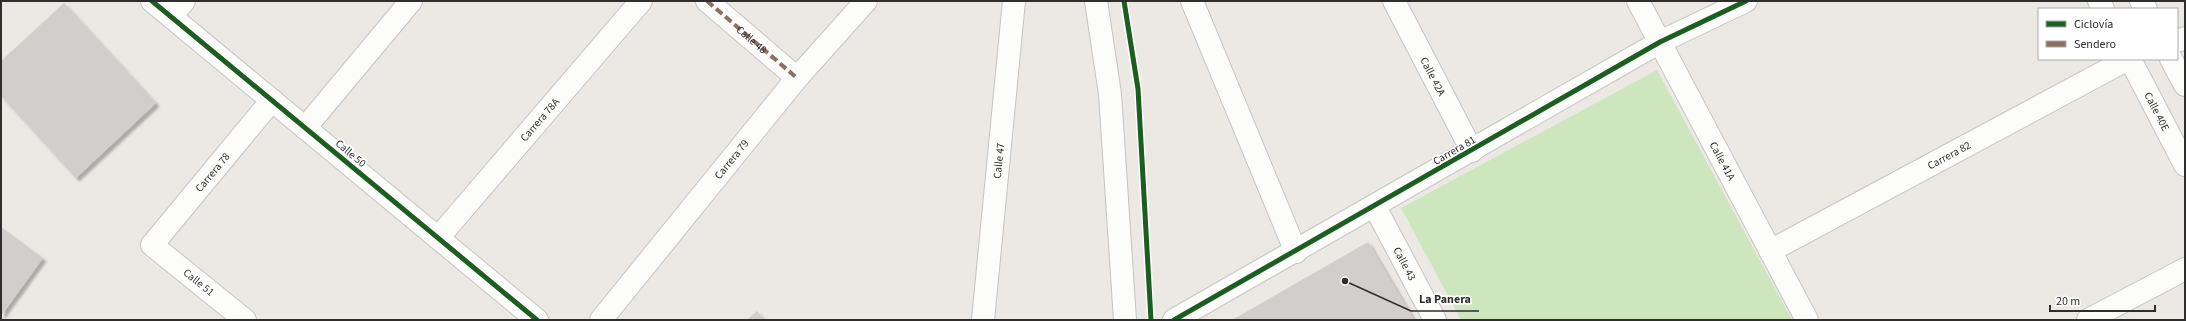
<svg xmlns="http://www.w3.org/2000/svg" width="2186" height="321" font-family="'Source Sans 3',sans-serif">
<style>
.green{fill:#cee6be}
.building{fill:#d1cecb;filter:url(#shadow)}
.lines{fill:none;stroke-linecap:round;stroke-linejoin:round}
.street-casing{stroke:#c5c4c5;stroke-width:24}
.secondary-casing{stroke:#c5c4c5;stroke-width:24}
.street{stroke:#fcfcfb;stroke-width:22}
.secondary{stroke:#fcfcfb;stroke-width:22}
.quiet{stroke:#8d6e63;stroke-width:4;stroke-dasharray:8 4;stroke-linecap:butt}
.cycleway-casing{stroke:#fff;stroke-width:8}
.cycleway{stroke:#1b5e20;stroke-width:5}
.labels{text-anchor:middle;stroke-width:3.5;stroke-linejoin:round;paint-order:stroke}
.street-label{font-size:11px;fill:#2e2e2e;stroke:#fff}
.leader{fill:none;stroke:#2e2e2e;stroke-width:1.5}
.callout-dot{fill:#2e2e2e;stroke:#fff;stroke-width:1.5}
.callout-label{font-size:12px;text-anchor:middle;font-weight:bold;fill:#2e2e2e;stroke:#fff;stroke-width:3.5;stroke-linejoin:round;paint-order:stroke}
</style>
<defs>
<filter id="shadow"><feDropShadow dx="3.5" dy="3.5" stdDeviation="1" flood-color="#0004"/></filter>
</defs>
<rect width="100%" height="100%" fill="#ece8e4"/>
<path class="green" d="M1657,70L1792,320H1461L1401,208Z"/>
<path class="building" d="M64,3L156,103L76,178L1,96V61Z
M1,227L43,258L1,316Z
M1368,242L1414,320H1232Z
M757,311L764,320H747Z"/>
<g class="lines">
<defs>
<g id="street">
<path d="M152,1L537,320"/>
<path id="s1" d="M707,1L797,78"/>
<path d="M1192,1L1296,252"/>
<path id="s2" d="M1394,1L1472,151"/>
<path id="s3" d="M1638,1L1807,320"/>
<path d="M2099,1L2103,9"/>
<path d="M2141,1L2146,9"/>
<path d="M171,16L184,1"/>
<path d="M2177,41L2185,38"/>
<path id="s4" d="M2130,59L2185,165"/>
<path d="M2171,59L2185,85"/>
<path d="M305,128L411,1"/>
<path id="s5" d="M1375,207L1435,320"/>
<path id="s6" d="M438,238L641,1"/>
<path id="s7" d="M1770,251L2128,59"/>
<path id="s8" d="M245,320L152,245L272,100"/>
<path id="s9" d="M601,320L797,78L866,1"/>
<path d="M1174,320L1660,42L1746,1"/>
<path d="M2088,320L2185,269"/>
</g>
<g id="secondary">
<path d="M1096,1L1110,94L1125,320"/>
<path id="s10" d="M983,320L1014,1"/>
</g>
</defs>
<use href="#street" class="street-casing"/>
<use href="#secondary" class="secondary-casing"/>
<use href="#street" class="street"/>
<use href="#secondary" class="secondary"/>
<path class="quiet" d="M707,1L797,78"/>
<defs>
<path id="cycleway" d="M152,1L537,320
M1124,1L1138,89L1151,320
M1174,320L1660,42L1746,1"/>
</defs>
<use href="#cycleway" class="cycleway-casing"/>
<use href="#cycleway" class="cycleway"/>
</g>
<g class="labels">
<g class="street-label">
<text dy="4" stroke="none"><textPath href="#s1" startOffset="59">Calle 48</textPath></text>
<text dy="4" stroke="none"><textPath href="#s2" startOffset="85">Calle 42A</textPath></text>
<text dy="4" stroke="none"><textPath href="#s4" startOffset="59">Calle 40E</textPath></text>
<text dy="4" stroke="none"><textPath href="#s6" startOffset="156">Carrera 78A</textPath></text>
<text transform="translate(1454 150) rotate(-30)" y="4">Carrera 81</text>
<text transform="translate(351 153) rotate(40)" y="4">Calle 50</text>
<text dy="4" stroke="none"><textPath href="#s7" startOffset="203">Carrera 82</textPath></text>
<text dy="4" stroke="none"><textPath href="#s9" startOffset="207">Carrera 79</textPath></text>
<text dy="4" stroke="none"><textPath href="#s10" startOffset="160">Calle 47</textPath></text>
<text dy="4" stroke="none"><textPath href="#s3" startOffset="181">Calle 41A</textPath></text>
<text dy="4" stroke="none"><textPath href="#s8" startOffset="214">Carrera 78</textPath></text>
<text dy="4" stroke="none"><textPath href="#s5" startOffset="64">Calle 43</textPath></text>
<text transform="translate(199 282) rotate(39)" y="4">Calle 51</text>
</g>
</g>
<path class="leader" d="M1345 281L1411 311H1479"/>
<circle class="callout-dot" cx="1345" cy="281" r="4"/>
<g class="callout-label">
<text x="1445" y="303">La Panera</text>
</g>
<rect width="2186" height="321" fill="none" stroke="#2e2e2e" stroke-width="4"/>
<rect x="2038" y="8" width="140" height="52" fill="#ffffff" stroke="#ababab"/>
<rect x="2046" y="21" width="20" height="6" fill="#1b5e20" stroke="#ababab"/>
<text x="2074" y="28" font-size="12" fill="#2e2e2e">Ciclovía</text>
<rect x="2046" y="41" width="20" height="6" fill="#8d6e63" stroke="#ababab"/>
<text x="2074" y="48" font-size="12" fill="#2e2e2e">Sendero</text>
<path d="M2050 305v6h105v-6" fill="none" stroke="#2e2e2e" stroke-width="2"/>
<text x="2056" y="305" font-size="12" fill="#2e2e2e" stroke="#ffffff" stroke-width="3" paint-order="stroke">20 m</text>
</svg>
